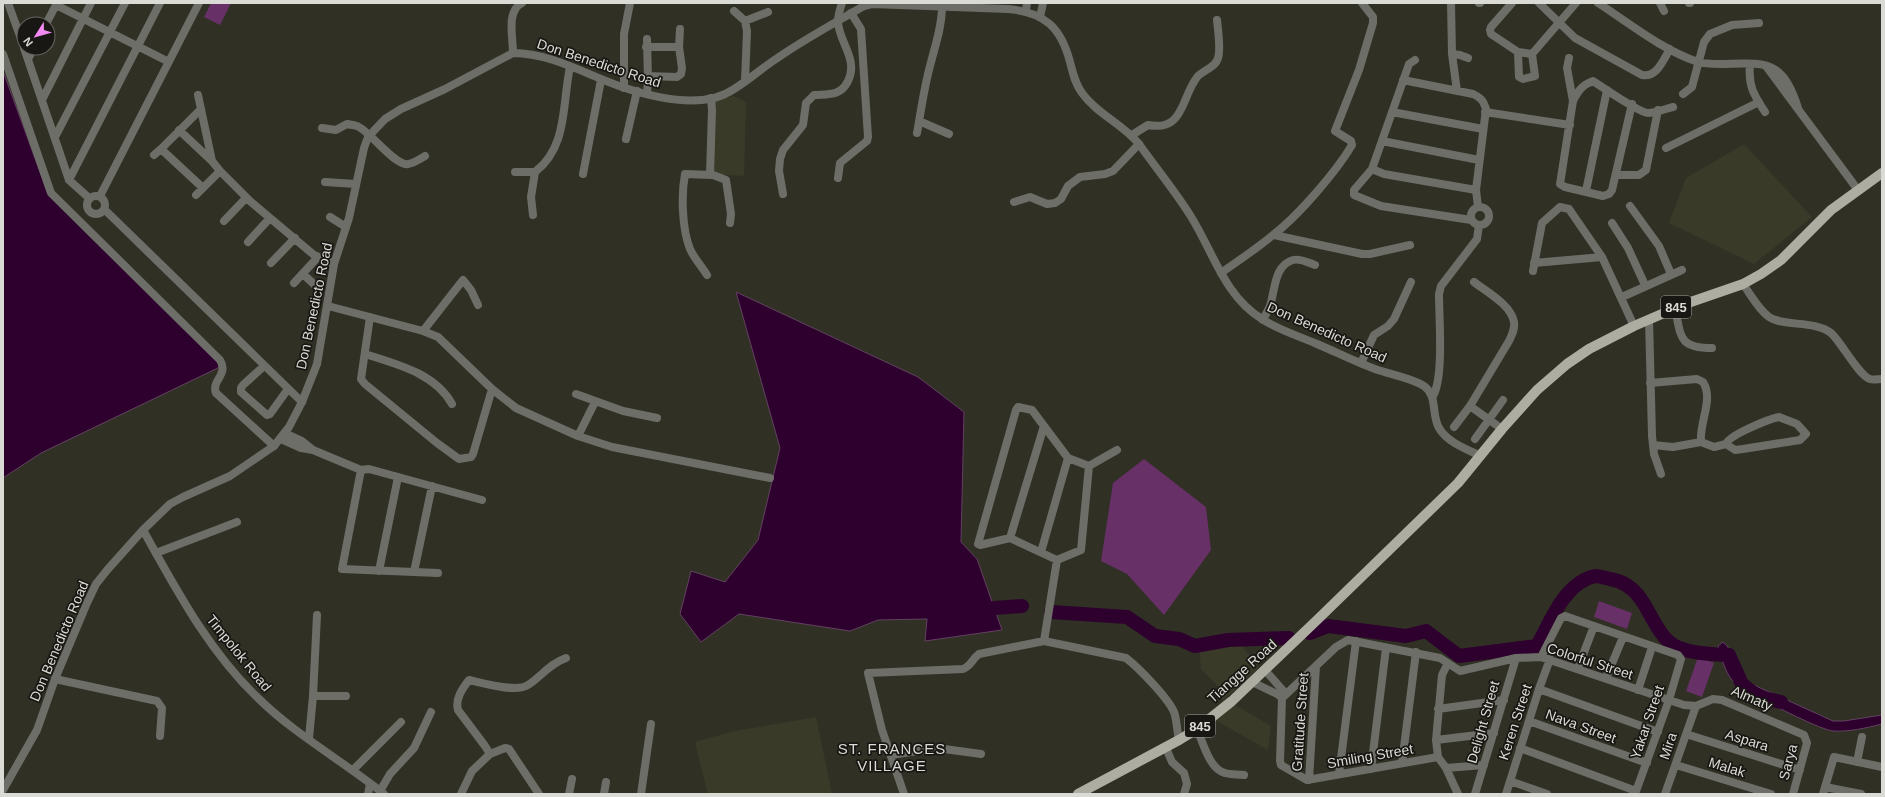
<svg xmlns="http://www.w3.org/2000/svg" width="1885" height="797" font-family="Arial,sans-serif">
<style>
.built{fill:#3a3a29}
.green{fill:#673066}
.water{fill:#2e002e;stroke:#624260}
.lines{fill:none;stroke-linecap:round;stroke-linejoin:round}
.river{stroke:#2e002e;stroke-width:14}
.minor{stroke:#6e6e69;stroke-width:8}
.tertiary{stroke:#6e6e69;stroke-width:8}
.primary{stroke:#adada2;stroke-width:10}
.labels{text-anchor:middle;stroke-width:3.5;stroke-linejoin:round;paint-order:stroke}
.shield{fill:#181713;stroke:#a0a09b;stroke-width:1}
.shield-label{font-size:13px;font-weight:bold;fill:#dbdbd5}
.street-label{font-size:14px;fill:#dbdbd5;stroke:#181713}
.neighbourhood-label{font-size:15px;letter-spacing:1px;fill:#dbdbd5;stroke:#181713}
</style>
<rect width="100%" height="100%" fill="#303025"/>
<path class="built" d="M734,96L746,102L744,176L712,174V102Z
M1744,144L1812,217L1754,264L1669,223L1686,178Z
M1239,642L1259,667L1223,701L1216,684L1201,669L1199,647Z
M1235,705L1271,726L1268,750L1215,720Z
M816,717L832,794H708L695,742L730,732Z"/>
<path class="green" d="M211,3H231L220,25L204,17Z
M1144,459L1206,507L1211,550L1164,615L1127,574L1101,561L1113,483Z
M1599,601L1632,613L1627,629L1594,617Z
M1698,657L1714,663L1702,697L1686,691Z"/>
<path class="water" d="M3,71L48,194L222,366L41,453L3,478Z
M736,292L918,377L964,412L961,542L977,559L1002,630L925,641L927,619L878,620L850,631L739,614L701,642L680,614L691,571L725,582L758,540L780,448Z
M1723,642C1735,651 1735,670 1745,681L1833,721H1844L1882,715V724C1866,728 1849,732 1833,731C1819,730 1741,690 1732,680C1725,672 1721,656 1718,646Z"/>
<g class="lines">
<path class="river" d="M994,608L1022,606
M1051,612L1127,617L1155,636L1179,639L1195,646L1228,640L1289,638
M1310,633L1328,626L1406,636L1426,631L1459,656L1537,646C1551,621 1564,583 1595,576C1600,576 1606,578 1610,579C1622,581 1633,588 1640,598C1650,611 1655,629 1668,641C1681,654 1712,654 1729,655L1742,684L1758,697L1781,702"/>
<path class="minor" d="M8,3L24,47
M1451,3L1452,54L1457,91
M1479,3H1480
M1512,3L1491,27L1490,30L1491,34L1518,52L1532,54L1576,3
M1539,3L1575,38L1642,75C1657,78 1663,60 1670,49
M1598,3C1629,23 1662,50 1698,62C1718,68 1757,58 1774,69C1787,76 1794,95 1798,108
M1660,3L1664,11
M1689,3H1690
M56,5L169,62
M1026,10L1027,3
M734,11L745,21L747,31L745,81
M1040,17L1043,3
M745,21L768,12
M46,24L57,3
M646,47H679
M24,48L69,180L89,198
M1518,52L1519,77L1523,79L1535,76L1532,54
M513,53C513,37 506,11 522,3
M3,54L51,193L220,360C229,375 211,380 216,393L274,446
M1452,54L1460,55L1468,58
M1569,58L1567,68L1573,101
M28,59L34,48
M1415,60L1409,64L1372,169L1354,190V195L1381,206L1471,220
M1750,65C1748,86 1754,95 1765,112
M1766,66L1858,190
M647,76L677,77L681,74L682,68L679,47L680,29
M1403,80L1473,94C1481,98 1483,100 1486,109L1476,190L1478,207
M624,88V34L630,3
M647,93L648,81L647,39
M1683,94L1692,87L1704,42L1710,34L1732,25L1759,23
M198,95L212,161
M42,100L91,3
M1632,104L1612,190L1609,194L1603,196L1565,187L1560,184L1573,101C1578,91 1582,85 1593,81C1602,87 1640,113 1648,113C1655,113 1665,109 1673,107
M201,109L161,149L203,188L220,171
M1392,112L1483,129
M1485,112L1570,125
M919,121L949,134
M322,128L336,130L347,124C351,125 356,125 359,127C371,133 396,167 408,164C414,163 420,159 425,156
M179,130L212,161L220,171L251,202L314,255L334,264
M917,133C921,111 924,88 930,66C935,46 942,27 942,7
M1132,135L1148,125C1185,132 1181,96 1198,76C1204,70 1216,67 1218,58C1221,49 1218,30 1217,20
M55,137L125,3
M626,139L637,91
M1382,141L1479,160
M1666,148L1759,102
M154,155L161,149
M1372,169L1384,174L1476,190
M515,172H535C568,147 562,104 570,67
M583,174L601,80
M710,175L712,110L711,98
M1617,175H1639L1646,170L1658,110
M838,178L840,163L867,141L868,137L861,29L851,13
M69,180L160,3
M325,182L356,184
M1586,191L1607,90
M783,194L779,171L780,159L783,150L803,125L806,103L814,95C829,94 841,96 848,81C859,59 838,41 838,21C838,16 840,9 842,3
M196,195L203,188
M87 205a9 9 0 1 1 18 0a9 9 0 1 1-18 0Z
M100,196L199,3
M1014,202L1030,197L1047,204L1055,203L1061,199L1068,186L1080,177L1105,174L1113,171L1139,144
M1630,206L1659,246L1671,274
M1471 216a9 9 0 1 1 18 0a9 9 0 1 1-18 0Z
M104,209L302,402
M533,215L531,197L535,172
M330,217L346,227
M224,221L246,198
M1612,223L1628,248L1645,285
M1274,235L1362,254H1370L1410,245
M248,242L270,218
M271,263L295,238
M1534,263L1602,257
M1533,271L1542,223L1560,207L1569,209L1602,257L1634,326
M1221,273C1238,261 1256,249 1273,235C1298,216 1336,172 1352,145L1351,141L1335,131L1359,70L1373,23V17L1362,3
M303,274L318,288
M707,275C702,267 694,258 690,249C682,229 681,195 685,174L713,175L726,180L731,214L730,223
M294,283L318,257
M1622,297L1682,270
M328,306L423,331L438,337L492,389L516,408L578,436L612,447L770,478
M1675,308C1681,336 1678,348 1712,348
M370,317L361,379L365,384L437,443L459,459L471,457L473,454L492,389
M1649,319L1652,436L1654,454L1661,474
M1263,320C1265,315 1268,311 1270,306C1275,291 1274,265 1293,260C1300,258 1309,263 1315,265
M423,331L463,280L471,290L478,305
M365,354C396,364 435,373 452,404
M1361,363L1374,335L1388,326L1394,319L1411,282
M264,366L243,385L241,388V392L267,415L270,414L288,389
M1650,383L1697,379L1703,382C1714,399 1699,423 1701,442
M576,394L623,411L657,418
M1433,396C1444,377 1439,318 1439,294L1441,286L1477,239L1479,225
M1470,406L1502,429
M1454,427L1470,406L1509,341C1512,335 1515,329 1514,322C1511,305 1487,292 1474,282
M285,433L302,441L312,449
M578,436L595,402
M281,439L301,448L313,450L361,470L369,469L482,500
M1475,439L1503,400
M1653,445L1673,447L1701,442L1714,447L1726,444C1729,435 1769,419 1779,417L1797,424L1806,434L1800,440L1743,449L1735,450L1726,444
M1089,466L1081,550L1057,560L1010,538L980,545L978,544L1016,410L1018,407L1032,410L1068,458L1089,466L1117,450
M361,470L342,569L438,573
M1010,538L1044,426
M1041,552L1068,458
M156,553L237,522
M379,571L398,477
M414,572L432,486
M1044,641L1057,560
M1541,657L1561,618L1565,616L1678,655L1681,659L1669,700L1635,794
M1448,663L1442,675L1436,740L1438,757L1446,768L1458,794
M1578,668L1594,626
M1265,670L1286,694
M1606,678L1623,637
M55,679L157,701L162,708L160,736
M1252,682L1277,694L1282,698
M1539,689L1658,732
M1638,690L1652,647
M313,696H346
M1282,698L1336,647L1348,640L1440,658L1460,671L1516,658L1541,657L1684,705L1696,706L1713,699L1722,700L1804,735L1807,743L1793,794
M1282,698L1280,761L1281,765L1307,780L1438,757
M1438,709L1504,700
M1529,721L1647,763
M1197,729C1203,742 1209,769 1225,773C1231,775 1238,774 1244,775
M1686,734L1800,770
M309,738L313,696L317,615
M1436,740L1494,733
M1166,748L1172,762L1184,773L1187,784L1184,794
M1520,748L1636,791
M490,754L505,748L509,749L539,794
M891,755L937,748L981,754
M1857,762L1862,737
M1402,763L1416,652
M1676,765L1771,794
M1446,768L1484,765
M1371,769L1386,648
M353,770L401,722
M1339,774L1356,641
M1309,780L1316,666
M1510,781L1547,794
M1825,787L1861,794
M380,791L390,774L414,748L431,712
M368,794L370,784
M461,794L472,771L490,754L485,746L458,710C455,699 462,689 469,680C482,683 516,693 528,685C542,676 549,664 566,658
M569,794L572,779
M604,794L606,782
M641,794L651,724
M904,794L882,730L868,673L963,669C971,666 972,659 979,654L1044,641L1126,658C1139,668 1168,698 1174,712C1177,720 1177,732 1179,740
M1475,794L1516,658
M1506,794L1539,689L1550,659
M1665,794L1696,706
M1823,794L1834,757L1882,767"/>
<path class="tertiary" d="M1743,284C1751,295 1758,309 1769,317C1784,327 1814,320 1831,333C1842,343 1859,376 1870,379C1873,380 1878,379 1882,379
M143,530C176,589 208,650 257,697C294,734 343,761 384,794
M3,790L37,730L55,679L87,603L96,584L108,569L143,530L170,504L183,497L230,476L274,446L289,427L302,402L317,364L334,264L349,218L364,148L368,137L385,119L401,109L445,89L513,53C551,53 587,75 622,87C655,98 704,110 734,89C749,80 762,68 776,59C803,40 833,24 862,7L872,4L1008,9C1044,12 1061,27 1070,62C1073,73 1075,84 1082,93C1097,114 1123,124 1139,144C1156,168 1175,191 1190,215C1213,251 1224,296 1262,319C1278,330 1299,336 1317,344C1336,352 1356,362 1375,369C1389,374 1412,378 1424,386C1438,396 1431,414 1439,428C1447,442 1466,449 1481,456"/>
<path class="primary" d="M1078,794L1179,740L1197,729L1232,701L1316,621L1458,483L1502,429L1537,390L1567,364L1589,349L1634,326L1685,304L1743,284L1761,274L1781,260L1831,210L1882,173"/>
</g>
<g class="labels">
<g class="shield">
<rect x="1661" y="296" width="30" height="22" rx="3"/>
<rect x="1185" y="715" width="30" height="22" rx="3"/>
</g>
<g class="shield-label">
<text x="1676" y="312">845</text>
<text x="1200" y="731">845</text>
</g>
<g class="street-label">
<text transform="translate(599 63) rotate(18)" y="5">Don Benedicto Road</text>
<text transform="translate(314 306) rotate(-78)" y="5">Don Benedicto Road</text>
<text transform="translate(1327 332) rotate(24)" y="5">Don Benedicto Road</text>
<text transform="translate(59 641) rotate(-67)" y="5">Don Benedicto Road</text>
<text transform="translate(239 653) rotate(51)" y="5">Timpolok Road</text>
<text transform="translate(1590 661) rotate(18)" y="5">Colorful Street</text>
<text transform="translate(1242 671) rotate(-42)" y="5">Tiangge Road</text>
<text transform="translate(1752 698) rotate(23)" y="5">Almaty</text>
<text transform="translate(1300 722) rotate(-86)" y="5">Gratitude Street</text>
<text transform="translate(1483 722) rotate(-74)" y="5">Delight Street</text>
<text transform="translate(1515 722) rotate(-72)" y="5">Keren Street</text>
<text transform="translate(1647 722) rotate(-71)" y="5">Yakar Street</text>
<text transform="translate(1581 726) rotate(20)" y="5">Nava Street</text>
<text transform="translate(1747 740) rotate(17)" y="5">Aspara</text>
<text transform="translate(1668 746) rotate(-71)" y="5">Mira</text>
<text transform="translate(1370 756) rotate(-10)" y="5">Smiling Street</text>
<text transform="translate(1788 762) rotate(-75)" y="5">Sarya</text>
<text transform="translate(1727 767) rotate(17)" y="5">Malak</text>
</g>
<g class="neighbourhood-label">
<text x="892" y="754">ST. FRANCES<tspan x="892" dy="17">VILLAGE</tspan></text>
</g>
</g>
<rect width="1885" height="797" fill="none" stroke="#dbdbd5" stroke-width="8"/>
<g transform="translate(36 36) rotate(233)"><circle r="19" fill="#181713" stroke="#666561"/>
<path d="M0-3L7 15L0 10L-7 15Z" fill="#f38af1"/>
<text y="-6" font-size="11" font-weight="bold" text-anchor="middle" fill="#dbdbd5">N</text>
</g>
</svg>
